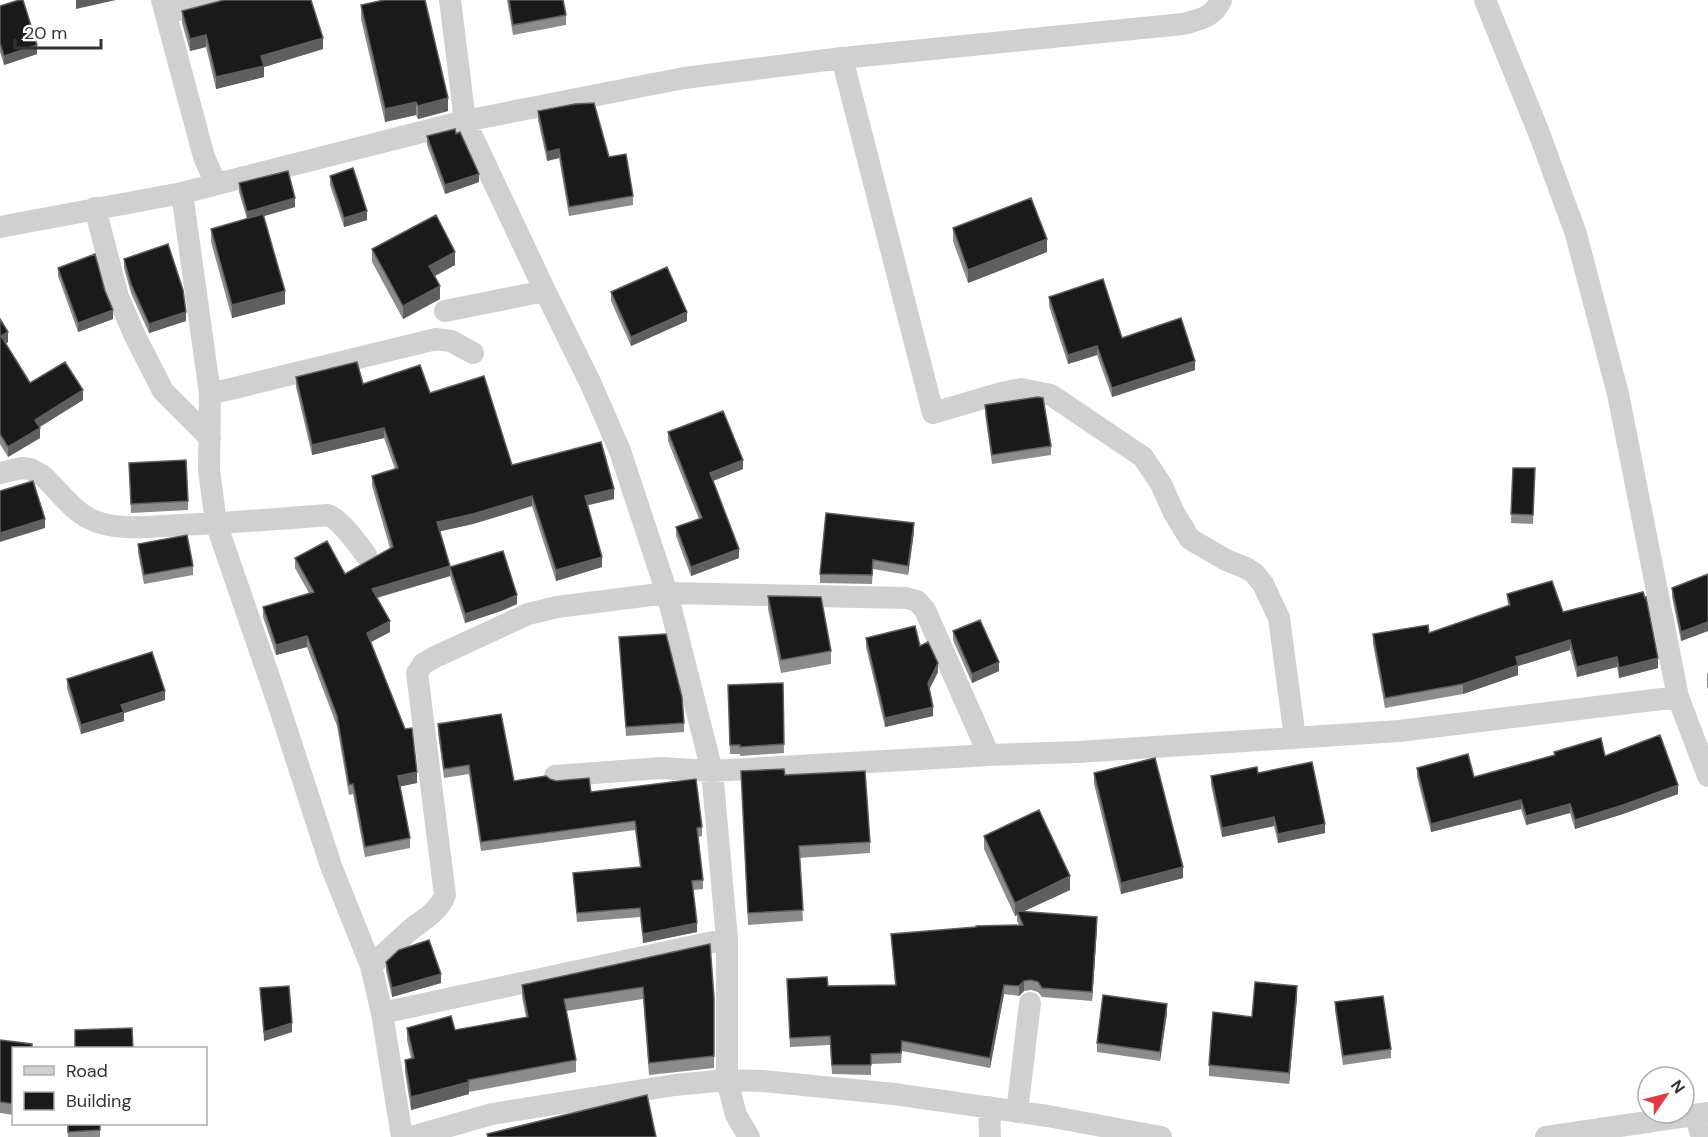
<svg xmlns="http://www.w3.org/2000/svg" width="1708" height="1137" font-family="'DM Sans',sans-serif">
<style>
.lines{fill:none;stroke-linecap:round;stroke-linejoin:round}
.minor{stroke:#d0d0d0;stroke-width:22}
.wall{fill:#8c8c8c}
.shaded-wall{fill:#5f5f5f}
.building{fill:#1a1a1a;stroke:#5f5f5f;stroke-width:1.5}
</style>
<rect width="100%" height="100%" fill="#fff"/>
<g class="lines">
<path class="minor" d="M162,0L204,157L216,184
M450,0L465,121L545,291L590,382L620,451L667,593L712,771L727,939V1080L736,1115L749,1137
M1485,0L1539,133L1576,234L1618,394L1678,697L1708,776
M166,13L218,0
M842,58L933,413L1001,393L1021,389L1051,395L1143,457L1161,484L1174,513L1190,539L1226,560L1246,568L1254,573L1263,584L1279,618L1295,738
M182,193L210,394L209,470L216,523L278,703L331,866L371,966L382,1013L402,1137
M95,208L118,297L135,336L163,391L210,438
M0,227L182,193L465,121L684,78L842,58L1183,24C1199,20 1214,17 1221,0
M445,311L545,291
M210,394L436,339L451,341L473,353
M0,473L22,468L30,469L43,476C58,490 72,510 90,519C117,532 152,526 181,525C230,523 279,519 328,515C341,520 357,543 366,555
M555,776L661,768L712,771L989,755L1078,752L1399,731L1678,697
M371,966C383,955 396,943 409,931C421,921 439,912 445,895L417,673L423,664L435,657L528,614L557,607L667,593L906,598L917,601L925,610L989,755
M382,1013L727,939
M989,1107L990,1137
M1017,1112L1030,1003
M1695,1115L1702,1137
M411,1137L492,1114L675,1085L727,1080L763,1081L894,1094L1048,1116L1161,1137
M1546,1137L1708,1113"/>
</g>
<path class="wall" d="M507,0H563L566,15V25L513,35Z
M222,1L323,49L264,67V77L216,89L206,47L190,51L182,23V11Z
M361,5L448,111L418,119L416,115L385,122L361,19Z
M0,6L37,54L4,65L0,52Z
M538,111L609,157L633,196V205L569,216L559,158L547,161L538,120Z
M456,134L479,182L445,194L427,145V136Z
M330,176L367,220L344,227L330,185Z
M239,183L295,207L264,216L285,304L232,318L211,242V229L247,219L239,192Z
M953,228L1047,252L968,283L953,241Z
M372,249L455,265L435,276L440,299L403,319L372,262Z
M124,259L186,321L149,333L131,293L124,268Z
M58,268L113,319L78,332L58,276Z
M611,292L687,321L631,346L611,301Z
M1049,297L1122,338L1195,370L1112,397L1097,355L1068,364L1049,306Z
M0,319L8,342L6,344L30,383L83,400L39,427L40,438L8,457L0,444Z
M296,377L430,393L512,465L614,499L587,505L602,567L556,581L532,506L473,524L440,531L450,567L517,604L501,611L465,623L450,576L377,598L390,632L371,642L417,783L400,786L410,838V848L365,857L353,794L349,795L337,726L307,647L276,655L263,617V607L309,593L295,568V558L345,574L390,548L372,486V476L395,469L384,438L312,455L296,387Z
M985,405L1051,446V455L992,464L985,414Z
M668,432L743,469L713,481L739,558L691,576L676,536V527L699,519L668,441Z
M129,463L188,501V510L131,513Z
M1513,468H1535L1533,524L1511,523Z
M914,532L908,575L873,569L872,584L820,583V574Z
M138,544L193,566V575L144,584L138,553Z
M1708,574V631L1681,641L1672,597V588Z
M1507,594L1563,612L1658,668L1619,678L1617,667L1577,677L1570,650L1518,666V675L1463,694L1385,708L1373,644V634L1429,633L1508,606Z
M768,596L831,651V664L781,673L768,609Z
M953,631L999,671L972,683L953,640Z
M619,637L684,723V732L626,736Z
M866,638L920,646L938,672L929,690L933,716L885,727L866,647Z
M1708,673V689L1707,687V674Z
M67,679L165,700L124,713V721L81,734L67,688Z
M783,683L784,753L740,756V754H730L728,685Z
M438,724L514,781L550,779L702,827V836L698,837L703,880V889L693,890L697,932L643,943L640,917L577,922L573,873L640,867L635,830L481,851L469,774L444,778L438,733Z
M1554,752L1605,756L1678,794L1623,814L1575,829L1570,813L1526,825L1521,809L1431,832L1417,777V768L1474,777L1554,755Z
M741,771L785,775L870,842V853L799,858L803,921L748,925Z
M1094,773L1183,878L1121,894L1094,784Z
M1258,773L1325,833L1278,843L1274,826L1222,837L1211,785V776Z
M984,836L1070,890L1024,911L1097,927L1092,1001L1042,997L1038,992L1031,990L1024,991L1019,996L1004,994L990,1068L902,1051L901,1063L871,1064V1075L832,1074L830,1045L790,1047L787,979L828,986L895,985L891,934L976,927L1019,925L1017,921V915L1015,916L984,849Z
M710,944L714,998V1068L649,1075L643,999L566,1011L576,1060V1072L469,1092V1094L411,1110L405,1072V1060L411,1058L407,1040V1028L455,1030L526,1017L522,997V985Z
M386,962L441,983L392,997L386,971Z
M260,988L292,1032L264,1041Z
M1297,998L1289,1084L1209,1076V1065L1252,1017Z
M1335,1002L1391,1049V1058L1343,1065L1335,1011Z
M1167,1013L1160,1061L1097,1052V1043Z
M0,1040L32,1048H14V1115L0,1113Z
M67,1124H100V1137H68Z"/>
<path class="shaded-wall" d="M76,0H116L76,9Z
M206,35V47L190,51V39Z
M323,38V49L264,67V77L216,89V77L261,56Z
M37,45V54L4,65V56Z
M448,98V111L418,119V106Z
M416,102V115L385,122V109Z
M559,149V158L547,161V152Z
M479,174V182L445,194V185Z
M295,198V207L247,221V212Z
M367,211V220L344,227V218Z
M1047,239V252L968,283V270Z
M455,252V265L429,279V266Z
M440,286V299L403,319V306Z
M285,291V304L232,318V305Z
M113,310V319L78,332V323Z
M186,312V321L149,333V324Z
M687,312V321L631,346V337Z
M8,332V342L1,346V336Z
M1097,346V355L1068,364V355Z
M1195,361V370L1112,397V388Z
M83,390V400L35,430V420Z
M40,428V438L8,457V447Z
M384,428V438L312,455V445Z
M743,460V469L710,482V473Z
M614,489V499L585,506V496Z
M532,496V506L473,524L437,532V522Z
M45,519V528L0,542V533Z
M914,523V532L908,575V566Z
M739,549V558L691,576V567Z
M602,557V567L556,581V570Z
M450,566V576L372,599V589Z
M517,595V604L501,611L465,623V614Z
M390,621V632L367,644V633Z
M1708,622V631L1681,641V632Z
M307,636V647L276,655V645Z
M1570,640V650L1518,666V675L1463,694V684L1516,657Z
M1617,657V667L1577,677V667Z
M1658,658V668L1619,678V668Z
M999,662V671L972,683V674Z
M938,663V672L928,692V683Z
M165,691V700L124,713V721L81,734V725L121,705Z
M933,707V716L885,727V718Z
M417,772V783L398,787V776Z
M1678,785V794L1623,814L1575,829V820Z
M1521,800V809L1431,832V824Z
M1570,804V813L1526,825V816Z
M1274,817V826L1222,837V828Z
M1325,824V833L1278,843V834Z
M1183,867V878L1121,894V883Z
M1070,876V890L1018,914L1017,911V915L1015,916V903Z
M1097,917V927L1092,1001V992Z
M697,923V932L643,943V934Z
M441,974V983L392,997V988Z
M1024,981V991L1019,996V986Z
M1004,985V994L990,1068V1058Z
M1297,986V998L1289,1084V1073Z
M1167,1004V1013L1160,1061V1052Z
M292,1023V1032L264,1041V1032Z
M469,1082V1094L411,1110V1097Z"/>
<path class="building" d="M19,0H23L37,45L4,56L0,43V6Z
M224,0H311L323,38L261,56L264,66L216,77L206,35L190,39L182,11Z
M384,0H425L448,98L418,106L416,102L385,109L361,5Z
M509,0H563L566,15L513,25Z
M594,103L609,157L626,154L633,196L569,207L559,149L547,152L538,111L575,104Z
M455,129L456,134L460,132L479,174L445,185L427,136Z
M353,168L367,211L344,218L330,176Z
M288,171L295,198L247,212L239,183Z
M1031,198L1047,239L968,270L953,228Z
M263,214L285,291L232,305L211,229Z
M436,215L455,252L429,266L440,286L403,306L372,249Z
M168,244L183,290L186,312L149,324L131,284L124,259Z
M95,254L105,291L113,310L78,323L58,268Z
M667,267L687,312L631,337L611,292Z
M1103,279L1122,338L1181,318L1195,361L1112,388L1097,346L1068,355L1049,297Z
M0,319L8,332L1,336L30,383L65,362L83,390L35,420L40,428L8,447L0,434Z
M357,362L363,384L420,365L430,393L484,376L512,465L601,442L614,489L585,496L602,557L556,570L532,496L473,514L437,522L450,566L372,589L390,621L367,633L405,729L412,728L417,772L398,776L410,838L365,847L353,784L349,785L337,716L307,636L276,645L263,607L314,592L295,558L327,541L345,574L393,547L372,476L398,468L384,428L312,445L296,377Z
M1038,397L1043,398L1051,446L992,455L985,405Z
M723,411L743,460L710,473L739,549L691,567L676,527L702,518L668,432Z
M186,460L188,501L131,504L129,463Z
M1513,468H1535L1533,515L1511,514Z
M33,481L45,519L0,533V491Z
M826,513L914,523L908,566L873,560L872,575L820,574Z
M187,535L193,566L144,575L138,544Z
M503,551L517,595L501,602L465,614L450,567Z
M1708,574V622L1681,632L1672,588Z
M1552,581L1563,612L1643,592L1645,598L1646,597L1658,658L1619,668L1617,657L1577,667L1570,640L1516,657L1518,665L1463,684L1385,698L1373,634L1428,625L1429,633L1510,605L1507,594Z
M768,596L821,597L831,651L781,660Z
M980,620L999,662L972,674L953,631Z
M915,626L920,646L928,642L938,663L928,683L933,707L885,718L866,638Z
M666,634L682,697L684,723L626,727L619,637Z
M152,652L165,691L121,705L124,712L81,725L67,679Z
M783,683L784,744L740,747V745H730L728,685Z
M501,714L514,781L546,776L550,779L556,781L589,778L591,792L696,779L702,827L697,828L703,880L692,881L697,923L643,934L640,908L577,913L573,873L641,867L635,821L481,842L469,765L444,769L438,724Z
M1660,735L1678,785L1623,805L1575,820L1570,804L1526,816L1521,800L1431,824L1417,768L1468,754L1474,777L1555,755L1554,752L1601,738L1605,756Z
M1155,758L1183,867L1121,883L1094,773Z
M1312,762L1325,824L1278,834L1274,817L1222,828L1211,776L1257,767L1258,773Z
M784,769L785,775L865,771L870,842L799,846L803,910L748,913L741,771Z
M1039,810L1070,876L1015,903L984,836Z
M1017,911L1097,917L1092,992L1042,988L1038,982L1031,980L1024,981L1019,986L1004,985L990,1058L902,1041L901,1053L871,1054V1065H832L830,1036L790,1038L787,979L827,977L828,986L896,985L891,934L976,927V926L1023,925Z
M429,940L441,974L392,988L386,962L399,950Z
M710,944L714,998V1056L649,1063L643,987L564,999L576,1060L468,1080L469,1082L411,1097L405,1060L414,1058L407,1028L451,1016L455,1030L528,1017L522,985Z
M1255,982L1297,986L1289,1073L1209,1065L1213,1012L1252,1017Z
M289,986L292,1023L264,1032L260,988Z
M1103,995L1167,1004L1160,1052L1097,1043Z
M1383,996L1391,1049L1343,1056L1335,1002Z
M132,1028L133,1048H75V1030Z
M0,1040L32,1044V1048H14V1104L0,1102Z
M647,1095L656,1137H488L487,1134Z
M68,1124H100V1130L68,1132Z"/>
<rect x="12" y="1047" width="195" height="78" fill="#ffffff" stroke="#adadad" stroke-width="1.5"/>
<rect x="24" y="1066" width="30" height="9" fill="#d0d0d0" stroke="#adadad" stroke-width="1.5"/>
<text x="66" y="1077" font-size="18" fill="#333333">Road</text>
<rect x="24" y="1092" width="30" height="18" fill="#1a1a1a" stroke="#adadad" stroke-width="1.5"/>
<text x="66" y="1107" font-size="18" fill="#333333">Building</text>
<g transform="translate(1666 1095) rotate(55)"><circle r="28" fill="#ffffff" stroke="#adadad" stroke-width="1.5"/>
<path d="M0-4.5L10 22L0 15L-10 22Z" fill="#e63946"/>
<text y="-9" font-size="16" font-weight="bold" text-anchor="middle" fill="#333333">N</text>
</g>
<path d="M15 39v9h86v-9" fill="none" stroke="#333333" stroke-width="3"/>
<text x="24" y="39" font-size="18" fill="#333333" stroke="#ffffff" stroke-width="4.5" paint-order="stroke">20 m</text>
</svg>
